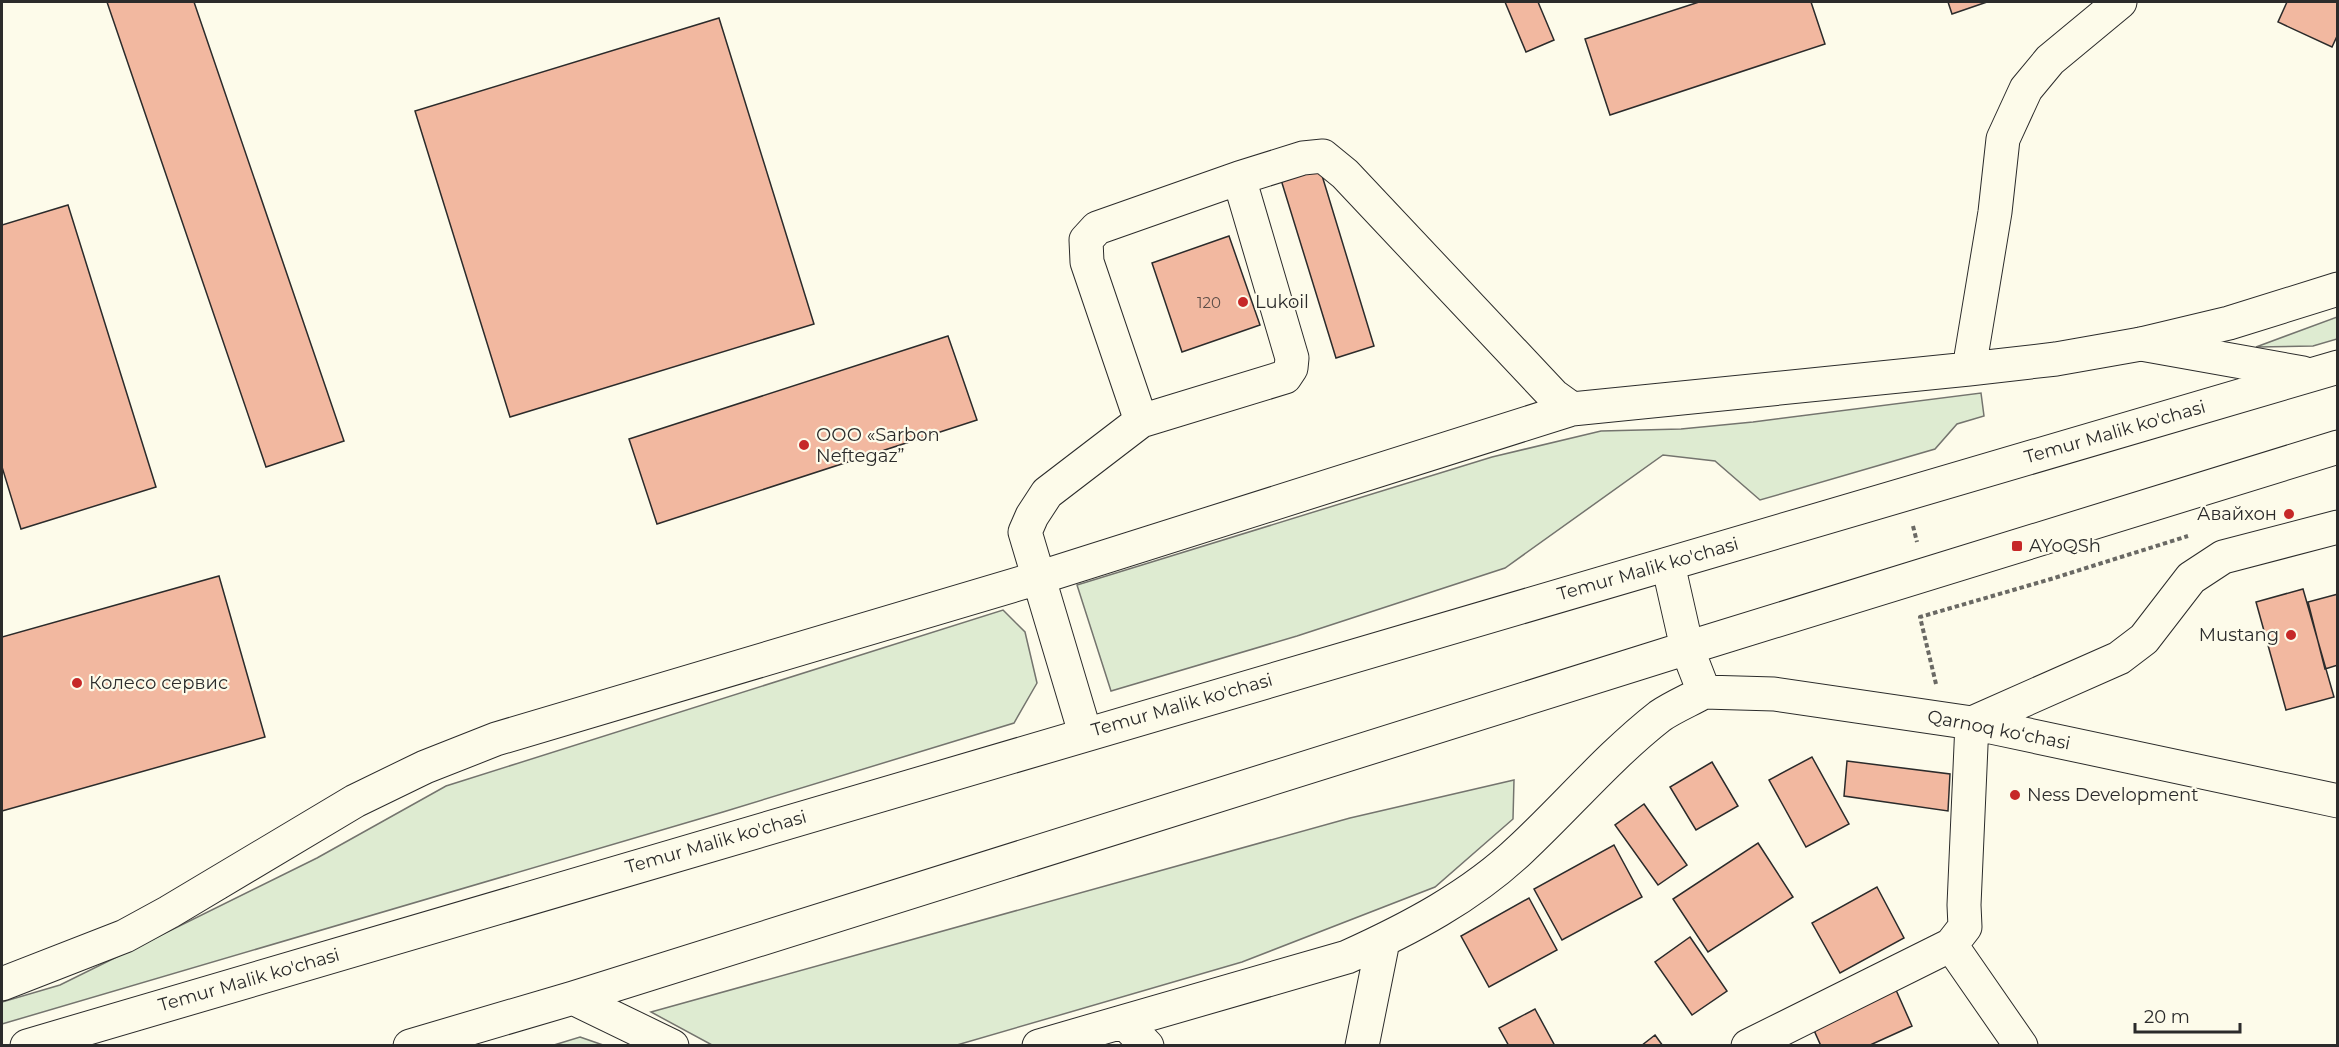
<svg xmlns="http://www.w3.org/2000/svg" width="2339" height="1047" font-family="Montserrat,sans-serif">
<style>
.green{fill:#deebd1;stroke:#74746e;stroke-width:1.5}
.building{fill:#f2b8a0;stroke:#2b2b2b;stroke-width:1.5}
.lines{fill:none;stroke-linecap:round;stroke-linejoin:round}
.minor-casing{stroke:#2b2b2b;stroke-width:35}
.highway-casing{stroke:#2b2b2b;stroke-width:35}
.path{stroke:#6a6964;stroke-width:4;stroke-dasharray:4.5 3;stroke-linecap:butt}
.minor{stroke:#fdfbea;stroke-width:33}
.highway{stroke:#fdfbea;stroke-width:33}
.poi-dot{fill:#c62828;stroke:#fdfbea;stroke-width:2}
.labels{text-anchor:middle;stroke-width:4.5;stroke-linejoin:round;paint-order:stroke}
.number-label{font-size:15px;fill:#5d4e48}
.poi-label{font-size:18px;fill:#2b2b2b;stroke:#fdfbea;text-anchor:start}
.street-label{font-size:18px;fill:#2b2b2b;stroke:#fdfbea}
</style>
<rect width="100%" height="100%" fill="#fdfbea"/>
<path class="green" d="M2337,317V339L2313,346L2256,347Z
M1981,393L1984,416L1957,424L1935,449L1760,500L1715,461L1663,455L1505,568L1297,636L1111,691L1077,585L1492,457L1601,431L1681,429L1753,422Z
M1003,610L1025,632L1037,683L1014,723L723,812L2,1024V1002L60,985L317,858L446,786Z
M1514,780L1513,819L1435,887L1242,962L957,1045H712L651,1012L1350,818Z
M580,1037L603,1045H554Z"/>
<path class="building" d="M107,2H194L344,441L266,467Z
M1505,2H1538L1554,40L1526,52Z
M1699,2H1811L1825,44L1610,115L1585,39Z
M1948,2H1987L1952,14Z
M2287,2H2338V34L2332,47L2278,22Z
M719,18L814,324L510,417L415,111Z
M1317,159L1374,346L1336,358L1278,170Z
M68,205L156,487L21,529L2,467V225Z
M1229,236L1260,325L1182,352L1152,263Z
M948,336L977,420L657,524L629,439Z
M219,576L265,737L2,811V637Z
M2303,589L2334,697L2286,710L2256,602Z
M2338,594V665L2325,669L2308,602Z
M1812,757L1849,824L1806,847L1769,780Z
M1847,761L1950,774L1948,811L1844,796Z
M1712,762L1738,806L1696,830L1670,787Z
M1644,804L1687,865L1658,885L1615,825Z
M1758,843L1793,897L1708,952L1673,899Z
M1614,845L1642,897L1562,940L1534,889Z
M1877,887L1904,938L1840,973L1812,923Z
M1529,898L1557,950L1489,987L1461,936Z
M1690,937L1727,991L1692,1015L1655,962Z
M1896,990L1912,1026L1868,1046H1821L1813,1028Z
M1535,1009L1555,1046H1509L1499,1028Z
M1655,1035L1663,1046H1641Z"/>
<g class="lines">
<defs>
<path id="minor" d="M1969,369L1995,212L2003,139L2026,89L2050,60L2120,2
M1141,421L1285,377L1291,368L1292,358L1239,178
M1687,648L1704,692L1774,694L1972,723L2338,801
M1085,733L1025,532L1032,516L1047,493L1141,421L1087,262L1086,240L1097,228L1239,178L1303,158L1323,156L1345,174L1554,396L1572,409
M1951,945L2021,1046
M2,984L125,936L169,912L355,801L425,767L496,739L1038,578L1572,409L1969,369L2056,359L2141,344L2229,323L2338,289
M1124,1022L1147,1046
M1039,1046L1347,957C1409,929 1472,896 1521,849C1568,805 1609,756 1660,716C1673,707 1690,700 1704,692
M1362,1046L1383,941
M1748,1046L1951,945L1965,927L1964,905L1972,723L2119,658L2144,639L2191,578L2223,557L2338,527"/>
<path id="highway" d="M2141,344L2303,373
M1668,564L1687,648
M573,998L672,1046
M27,1046L2338,367
M410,1046L573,998L1687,648L2338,447"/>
</defs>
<use href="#minor" class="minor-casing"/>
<use href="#highway" class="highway-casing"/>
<path class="path" d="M1913,526L1917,542
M1936,684L1920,617L2051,579L2188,536"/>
<use href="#minor" class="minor"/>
<use href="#highway" class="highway"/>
</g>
<g class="poi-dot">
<circle cx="1243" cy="302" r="6"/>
<circle cx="804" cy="445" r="6"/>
<circle cx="2289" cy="514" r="6"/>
<rect x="2011" y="540" width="12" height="12" rx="3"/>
<circle cx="2291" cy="635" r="6"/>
<circle cx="77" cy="683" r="6"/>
<circle cx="2015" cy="795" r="6"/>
</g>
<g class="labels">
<g class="number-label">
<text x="1209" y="308">120</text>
</g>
<g class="poi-label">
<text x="1255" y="308">Lukoil</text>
<text x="816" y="441">ООО «Sarbon<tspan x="816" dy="21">Neftegaz”</tspan></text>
<text x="2277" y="520" text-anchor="end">Авайхон</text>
<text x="2029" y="552">AYoQSh</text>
<text x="2279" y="641" text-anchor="end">Mustang</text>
<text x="89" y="689">Колесо сервис</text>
<text x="2027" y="801">Ness Development</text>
</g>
<g class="street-label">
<text transform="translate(2115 432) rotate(-16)" y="6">Temur Malik ko'chasi</text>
<text transform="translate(1648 569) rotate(-16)" y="6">Temur Malik ko'chasi</text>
<text transform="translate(1182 705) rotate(-16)" y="6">Temur Malik ko'chasi</text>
<text transform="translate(1999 730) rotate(11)" y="6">Qarnoq koʻchasi</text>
<text transform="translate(716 842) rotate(-16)" y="6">Temur Malik ko'chasi</text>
<text transform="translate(249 980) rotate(-16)" y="6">Temur Malik ko'chasi</text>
</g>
</g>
<rect width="2339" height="1047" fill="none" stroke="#2b2b2b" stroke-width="6"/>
<path d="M2135 1023v9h105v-9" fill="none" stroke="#2b2b2b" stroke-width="3"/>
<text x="2144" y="1023" font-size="18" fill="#2b2b2b" stroke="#fdfbea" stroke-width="4.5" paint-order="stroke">20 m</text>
</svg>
